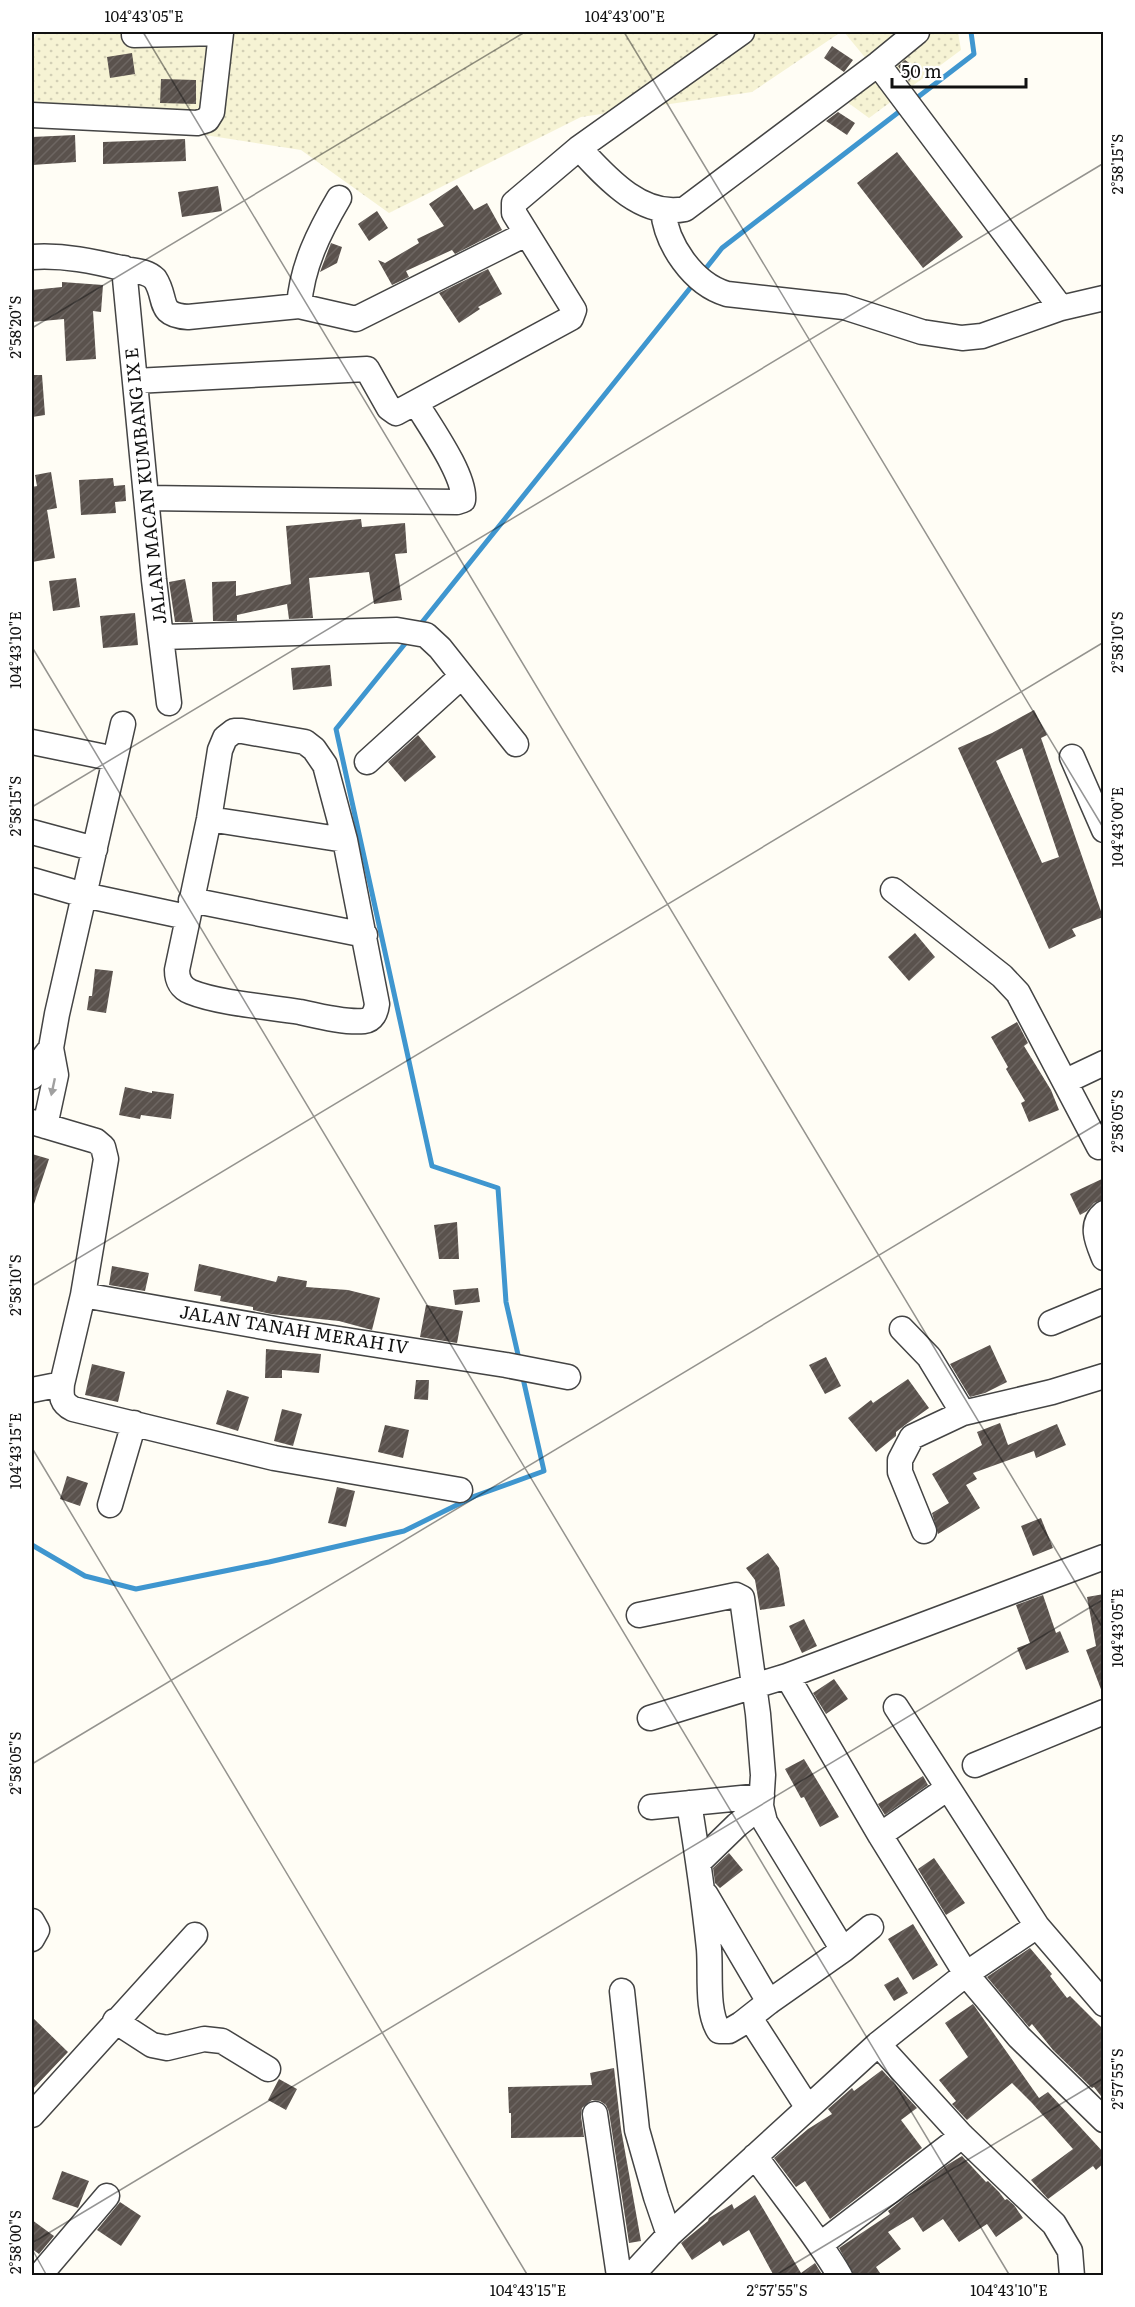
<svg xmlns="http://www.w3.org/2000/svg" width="1135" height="2307" font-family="Literata,serif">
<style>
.farmland{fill:url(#farmland-dots)}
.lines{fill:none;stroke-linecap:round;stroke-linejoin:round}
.stream{stroke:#3f96cf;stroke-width:5}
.building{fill:url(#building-hatch);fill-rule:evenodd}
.minor-casing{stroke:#444;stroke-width:27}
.minor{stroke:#fff;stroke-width:24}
.oneway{fill:#a0a0a0}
.ticks{fill:none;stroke:#111;stroke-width:1.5;stroke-opacity:0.45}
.labels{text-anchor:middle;stroke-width:6;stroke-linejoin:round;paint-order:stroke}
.street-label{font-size:18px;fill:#111;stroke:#fff}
.neatline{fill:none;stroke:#111;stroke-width:2}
.ticks-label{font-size:15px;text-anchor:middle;fill:#111}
</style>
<defs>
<pattern id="farmland-dots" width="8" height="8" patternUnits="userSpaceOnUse" patternTransform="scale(1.5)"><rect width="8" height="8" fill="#f6f3d4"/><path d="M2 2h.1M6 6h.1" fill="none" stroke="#d2cfb5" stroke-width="1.8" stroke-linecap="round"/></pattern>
<pattern id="building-hatch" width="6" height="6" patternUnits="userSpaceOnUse" patternTransform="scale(1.5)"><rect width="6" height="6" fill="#5a524d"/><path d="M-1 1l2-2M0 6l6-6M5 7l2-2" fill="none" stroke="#6d6662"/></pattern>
</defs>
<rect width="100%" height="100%" fill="#fffdf5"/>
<path class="farmland" d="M38,32H841L752,92L581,117L389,213L301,150L32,108V42Z
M844,32H958L961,50L869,118L843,99L877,72Z"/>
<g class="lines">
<path class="stream" d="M914,100L974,54L971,32
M703,272L722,248L904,108
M419,626L695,282
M408,640L336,729L432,1166L498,1188L506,1302L519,1359
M32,1545L85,1576L136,1589L269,1562L404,1531L475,1496L544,1471L522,1374"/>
</g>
<path class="building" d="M832,46L853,60L844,72L824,58Z
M132,53L135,74L110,78L107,57Z
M905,60L918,69L909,81L898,66Z
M161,79L196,80V104L160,103Z
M838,112L855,123L847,135L826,121Z
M75,135L76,162L32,165V137Z
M185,139L186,161L103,164V142Z
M897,152L963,237L923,268L857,183Z
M457,185L474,210L487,203L502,230L455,254L452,250L406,271L409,277L392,285L378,260L385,263L419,243L417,239L444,226L429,204Z
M218,186L222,211L182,217L178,192Z
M377,211L388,228L369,241L358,224Z
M331,243L342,247L337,263L320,272Z
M488,269L502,294L478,307L480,309L459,323L439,293Z
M62,282L103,285L101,312L93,311L96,359L66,361L64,319L32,322V290L62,287Z
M32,375H42L45,415L32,417Z
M51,472L57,508L47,510L55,558L32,562V487L37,486L35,475Z
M113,478L114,486L125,485L126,501L115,502L116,513L81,515L79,480Z
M361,519L362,527L405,523L407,553L395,554L402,600L374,604L369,572L309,578L313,618L289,619L287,604L237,615V621H213L212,582L236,581V596L291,584L286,526Z
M76,578L80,607L53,611L49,581Z
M185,579L193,622H175L169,582Z
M135,613L138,645L103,648L100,616Z
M330,665L332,686L293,690L291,668Z
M1034,710L1047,735L1041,738L1103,917L1072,929L1076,936L1049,949L958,748L992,733ZM1022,748L1059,857L1042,863L996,761Z
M418,735L436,757L405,782L388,762Z
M915,933L935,957L909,981L888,957Z
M95,969L113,971L106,1013L87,1010L89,996H92Z
M1017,1022L1028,1043L1024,1046L1051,1090L1059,1110L1029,1122L1021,1103L1025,1101L1006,1069L1008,1067L991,1037Z
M125,1087L152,1093V1091L174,1094L171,1119L141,1115L140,1119L119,1115Z
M32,1154L49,1159L34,1204H32Z
M1104,1178V1199L1094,1203L1087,1211L1080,1215L1070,1194Z
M457,1222L459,1259H439L434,1225Z
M199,1264L276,1282L278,1276L307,1281L306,1287L348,1290L380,1298L372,1330L339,1321L271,1314L253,1310V1307L220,1301L221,1296L194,1291Z
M112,1266L149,1273L145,1291L109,1285Z
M478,1288L480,1302L455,1305L453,1290Z
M426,1305L463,1311L457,1343L420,1337Z
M990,1345L1007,1382L985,1393L970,1397L950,1364Z
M266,1349L321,1354L319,1373L282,1370V1378H265Z
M826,1357L841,1386L825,1394L809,1365Z
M92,1364L125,1372L118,1402L85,1395Z
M908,1379L929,1408L905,1425L896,1432V1436L876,1452L848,1418L871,1400L873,1403Z
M416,1380H429L428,1400L414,1399Z
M227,1390L249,1397L238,1431L216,1424Z
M282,1409L302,1414L293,1446L274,1441Z
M1000,1423L1008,1445L1057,1424L1066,1445L1036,1458L1034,1451L973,1473L977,1479L966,1485L980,1508L938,1534L932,1513L949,1503L932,1474L982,1445L977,1432Z
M385,1425L409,1430L403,1458L378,1452Z
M67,1476L88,1483L80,1506L60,1499Z
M337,1487L355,1491L346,1527L328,1523Z
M1041,1518L1053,1548L1033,1556L1021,1526Z
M768,1553L779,1568L785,1606L760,1610L755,1580L746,1568Z
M1104,1594V1692H1102L1086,1650L1096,1646L1087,1597Z
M1043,1595L1056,1633L1060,1631L1069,1652L1026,1670L1017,1648L1030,1643L1016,1605Z
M804,1619L817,1646L802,1653L789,1626Z
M834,1679L848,1699L826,1714L813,1693Z
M804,1759L839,1817L820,1827L804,1797L801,1798L785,1769Z
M923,1776L928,1785L885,1815L878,1804Z
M729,1853L743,1870L720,1888L715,1883L713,1868Z
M934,1858L965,1903L946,1915L918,1869Z
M913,1924L938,1965L913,1980L888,1939Z
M1030,1948L1052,1974L1050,1976L1067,1998L1070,1996L1104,2030V2100L1094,2087L1092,2088L1053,2050L1032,2024L1029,2027L987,1977Z
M898,1977L908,1993L894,2001L884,1985Z
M973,2004L1039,2098L1048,2092L1104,2153V2163L1096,2170L1093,2166L1048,2199L1031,2180L1073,2149L1032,2103L1012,2083L967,2120L952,2104L956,2101L939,2080L968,2057L945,2023Z
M32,2017L68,2052L32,2090Z
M614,2068L621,2129L641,2241L629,2243L609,2112L606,2105L600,2101L592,2100L582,2108L581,2116L584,2137L511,2138V2113H509L508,2087L592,2085L590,2073Z
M882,2070L917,2108L901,2120L922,2148L830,2219L805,2181L796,2187L774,2158L808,2129L832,2114L828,2109L852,2088L854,2091Z
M279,2079L297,2089L286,2110L268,2100Z
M962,2156L986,2182L988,2181L999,2192L1005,2200L1007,2199L1014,2205L1023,2218L996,2237L987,2224L959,2242L943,2219L923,2232L913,2217L888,2232L901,2249L876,2267L882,2276H854L839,2248L890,2214L888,2211L947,2165Z
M62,2171L89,2181L78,2208L52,2199Z
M755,2195L801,2273L815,2263L823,2276H774L749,2230L723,2246L720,2241L692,2260L681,2243L708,2221L709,2218L732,2204L734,2209Z
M120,2202L141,2216L121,2246L97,2230Z
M32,2220L54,2236L39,2254L32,2249Z"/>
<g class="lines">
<defs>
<path id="minor" d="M878,64L1061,308
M32,115L197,123L207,120L212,112L221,33L134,35
M579,148C605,176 641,218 685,209L878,64L917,32
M663,210C666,244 693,284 727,294L844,307L922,332L962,338L982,336L1061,308L1104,298
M32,257C64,255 93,261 125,269C136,271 147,271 155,279C168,299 156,315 188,317L299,306L356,319L526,234
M124,268L154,580L169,703
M299,306C302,266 319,232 339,198
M135,381L367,369L389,408L396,413L571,318L574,310L514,213V203L579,148L742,32
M147,498L457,502L463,500C466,476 429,425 416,403
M162,637L397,630L426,635L440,648L516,744
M234,731H242L305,742L314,749L325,765L345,840L377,1004C376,1012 373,1020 364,1021C346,1023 318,1016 300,1012C269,1007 218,1003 191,992C181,988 177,980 177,970L209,819L220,750L225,738Z
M32,742L115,759
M1072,757L1104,830
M367,762L462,676
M209,819L345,840
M32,832L95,849
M32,880L84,895L187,917
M893,890L1002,976L1018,993L1099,1147
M191,900L365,935
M32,1077L34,1070L51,1048
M1066,1081L1104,1063
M32,1122L96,1141L103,1147L106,1159L83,1295L62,1384C61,1396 61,1403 73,1409L274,1458L460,1490
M45,1126L56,1075L51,1048L57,1014L123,724
M1104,1213C1089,1225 1098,1243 1104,1258
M83,1295L281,1330L506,1365L568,1377
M1051,1323L1104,1301
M902,1329L929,1357L963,1413
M32,1390L62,1384
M110,1505L134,1423
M924,1531L900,1472V1460L912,1437L963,1413L1052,1392L1104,1376
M639,1615L736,1595L742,1598L758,1714L763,1775L761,1806L765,1822L843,1950
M787,1676L880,1835L966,1974L1019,2037L1104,2120
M896,1707L1037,1926L1104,2004
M650,1718L787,1676L1104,1557
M975,1765L1104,1712
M689,1803C697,1852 704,1901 709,1949C711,1973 706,2011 719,2031H729L741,2024L769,2002L843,1950L871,1927
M651,1807L762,1796
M880,1835L948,1788
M699,1862L737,1825L761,1806
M706,1895L769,2002
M32,1921L37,1930L32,1939
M622,1991L637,2130L656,2197L669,2235
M750,2018L808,2108
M115,2021L152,2045L167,2048L204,2039L222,2041L268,2069
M878,2044L962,2136L1054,2224L1070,2251L1072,2276
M595,2114L619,2276
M32,2115L195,1935
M755,2156C783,2196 815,2233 840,2276
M821,2244L962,2136
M39,2276L107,2196
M631,2276L669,2235L878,2044L966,1974L1037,1926"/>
</defs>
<use href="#minor" class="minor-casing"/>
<use href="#minor" class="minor"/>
</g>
<defs><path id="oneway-solid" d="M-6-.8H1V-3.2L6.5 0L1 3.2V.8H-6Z" transform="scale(1.5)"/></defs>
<use class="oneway" href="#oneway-solid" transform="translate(53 1087) rotate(102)"/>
<path class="ticks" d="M143,32L1104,1630M624,32L1104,829M32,328L525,32M32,647L1010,2276M32,807L1104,163M32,1286L1104,642M32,1448L528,2276M32,1764L1104,1120M32,2243L1104,1599M32,2249L47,2276M774,2276L1104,2078"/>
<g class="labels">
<g class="street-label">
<text transform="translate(146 486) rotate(-96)" y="6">JALAN MACAN KUMBANG IX E</text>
<text transform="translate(294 1330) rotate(9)" y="6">JALAN TANAH MERAH IV</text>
</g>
</g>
<rect width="1135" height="2307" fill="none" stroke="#ffffff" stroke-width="66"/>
<path d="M892 78v9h134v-9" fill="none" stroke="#111111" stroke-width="3"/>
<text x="901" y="78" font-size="18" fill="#111111" stroke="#ffffff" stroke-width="4.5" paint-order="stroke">50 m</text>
<rect x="33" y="33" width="1069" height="2241" class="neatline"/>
<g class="ticks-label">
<text x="144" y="22">104°43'05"E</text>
<text x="625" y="22">104°43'00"E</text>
<text transform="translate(1118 164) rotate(-90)" y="5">2°58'15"S</text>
<text transform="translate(16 327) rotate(-90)" y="5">2°58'20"S</text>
<text transform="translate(1118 642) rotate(-90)" y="5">2°58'10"S</text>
<text transform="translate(16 650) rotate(-90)" y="5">104°43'10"E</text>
<text transform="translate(16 806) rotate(-90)" y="5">2°58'15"S</text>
<text transform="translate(1118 827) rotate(-90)" y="5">104°43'00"E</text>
<text transform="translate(1118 1121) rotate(-90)" y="5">2°58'05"S</text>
<text transform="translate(16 1285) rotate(-90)" y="5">2°58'10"S</text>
<text transform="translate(16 1451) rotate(-90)" y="5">104°43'15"E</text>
<text transform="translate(1118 1628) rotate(-90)" y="5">104°43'05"E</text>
<text transform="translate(16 1763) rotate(-90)" y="5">2°58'05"S</text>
<text transform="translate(1118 2079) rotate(-90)" y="5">2°57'55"S</text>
<text transform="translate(16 2242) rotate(-90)" y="5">2°58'00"S</text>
<text x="528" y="2296">104°43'15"E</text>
<text x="777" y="2296">2°57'55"S</text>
<text x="1009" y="2296">104°43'10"E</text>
</g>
</svg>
